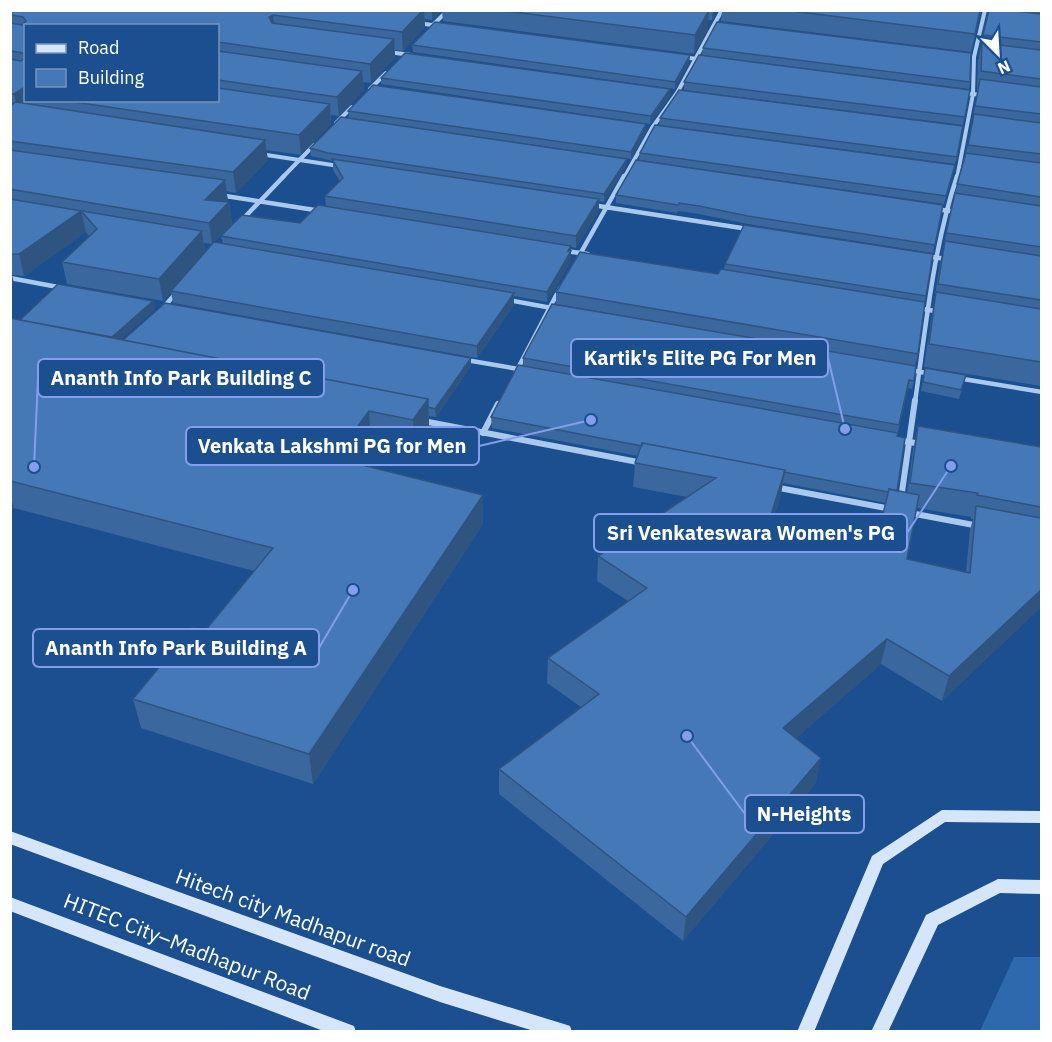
<svg xmlns="http://www.w3.org/2000/svg" width="1052" height="1042" font-family="'IBM Plex Sans',sans-serif">
<style>
.green{fill:#2e69ad}
.lines{fill:none;stroke-linecap:round;stroke-linejoin:round}
.minor-far2{stroke:#a9c9ee;stroke-width:4}
.minor-far1{stroke:#a9c9ee;stroke-width:4.5}
.minor{stroke:#a9c9ee;stroke-width:6}
.secondary{fill:#d6e6fa;fill-rule:evenodd}
.wall{fill:#3a679d;fill-rule:evenodd}
.shaded-wall{fill:#305480}
.building{fill:#4478b7;stroke:#305480;stroke-width:1.5}
.labels{text-anchor:middle;stroke-width:5;stroke-linejoin:round;paint-order:stroke}
.near-street-label{font-size:21px;fill:#fff;stroke:#1b4f8f}
.leader{fill:none;stroke:#839eea;stroke-width:2}
.callout-dot{fill:#839eea;stroke:#1b4f8f;stroke-width:2}
.callout{fill:#1b4f8f;stroke:#839eea;stroke-width:2}
.callout-label{font-size:20px;text-anchor:middle;font-weight:bold;fill:#fff}
</style>
<rect width="100%" height="100%" fill="#1b4f8f"/>
<path class="green" d="M1014,957H1041V1031H980Z"/>
<g class="lines">
<path class="minor-far2" d="M417,23L440,26
M431,27L448,10
M388,52L411,55
M682,57L705,60
M370,89L386,73
M962,93L984,95
M336,123L352,107
M260,154L339,166
M282,178L314,145
M624,178L652,128L677,93L722,10
M957,178L973,94L974,57L985,10"/>
<path class="minor-far1" d="M219,195L321,211
M592,205L748,229
M935,209L958,212
M242,220L284,176
M565,251L588,254
M579,256L624,176
M924,256L947,259
M10,278L63,288
M508,300L557,309
M918,308L940,312
M162,309L177,292
M466,360L524,370
M910,370L932,374
M516,372L560,288
M957,378L1042,392
M915,402C926,326 933,249 957,176"/>
<path class="minor" d="M423,421L643,463
M483,433L498,404
M896,440L922,444
M774,487L891,509
M901,499L915,400
M910,513L979,526"/>
<path class="secondary" d="M942,810L1042,811V823L945,822L883,864L814,1032H797L872,856Z
M10,831L440,986L564,1024L570,1026L572,1032H537L440,1002L10,844Z
M998,879L1042,880V894L1000,893L938,925L888,1032H871L926,915Z
M10,897L354,1026L356,1032H326L10,911Z"/>
</g>
<path class="wall" d="M10,10H717L712,20H708V28L694,54L443,21L442,11L432,20L425,19V27L403,51L395,50V58L371,83L363,82L364,90L339,116L331,115V124L301,155L266,150L268,160L236,193L226,191L228,201L226,202H229L232,224L214,242L223,244L221,236L300,223L326,207L325,196L340,181L333,170V161L311,156L310,148L626,167L604,202L599,201V210L576,248L571,247V261L547,302L514,296V305L477,358L173,303L171,292L163,301L67,284L62,262L89,236L86,232L24,276L12,275L14,283L10,286ZM26,26H218V100H26ZM204,243L212,244L205,252Z
M722,10H981L971,52L721,21Z
M989,10H1041V386L924,367L940,263L955,193L965,158L978,91L977,90L978,61Z
M412,45L690,55L689,62L675,89L413,52Z
M703,48L970,82L969,89L702,55Z
M381,78L670,89V96L650,124L381,84Z
M684,82L970,90L963,125L684,90Z
M348,111L646,124V131L631,159L349,118Z
M660,118L957,157L955,164L659,125Z
M640,153L955,165L944,204L639,160Z
M616,195L943,205L933,253L748,224L699,214L678,211L677,213L616,203Z
M933,254L925,302L918,354L915,366L556,304V292L718,274L724,270L725,264Z
M153,301L155,309L121,339L471,358V366L436,417L429,416V426L414,448L371,439L354,463L483,495V524L313,784L141,728L133,699L205,631L254,571L14,508L10,512V318L20,320Z
M552,304L914,381L912,389L908,388L897,436V491L907,493L913,450L918,426L1041,447V607L942,701L881,664L796,738L816,783L683,941L499,794V769L581,707L547,683L548,658L628,601L597,581L598,556L687,497L633,487L635,463L638,456L492,428L491,417L523,365V358ZM783,483L886,503L874,552L771,528L781,494ZM917,508L971,517V519H973L970,530L966,572L907,559Z
M925,368L966,375L959,399L921,391Z"/>
<path class="shaded-wall" d="M423,10H424L425,27L403,51L402,32Z
M432,10H442V11L432,20Z
M709,10L708,28L694,54L695,35Z
M713,10H717L712,20Z
M273,15L276,33L269,17Z
M394,39L395,58L371,83L370,64Z
M690,55L689,62L675,89V82Z
M362,71L364,90L339,116L337,97Z
M26,86V100H27L28,107L19,113L14,94Z
M670,89V96L650,124L651,116Z
M330,104L331,124L301,155L299,135Z
M646,124V131L631,159V152Z
M265,140L268,160L236,193L233,172Z
M627,159L626,167L604,202V194Z
M225,180L228,201L208,221L205,200Z
M599,199V210L576,248V236Z
M229,202L232,224L212,244L209,223Z
M81,211L86,232L24,276L19,254Z
M202,231L205,252L163,301L159,279Z
M571,246V261L547,302V292Z
M10,271L14,283L10,286Z
M514,293V305L477,358V346Z
M153,301L155,309L105,353L103,345Z
M471,358V366L436,417L435,409Z
M428,399L429,426L414,448L413,420Z
M369,411L371,439L337,486L334,458Z
M785,470L781,494L764,552L767,528Z
M10,495L14,508L10,512Z
M483,495V524L313,784L309,754Z
M1041,590V607L942,701L949,676Z
M887,639L881,664L779,753L783,728Z
M821,758L816,783L683,941L686,917Z"/>
<path class="building" d="M10,10H423L402,32L273,15L269,17L272,23L394,39L370,64L218,42V26H26V86L14,94H10V59L21,61L25,58L23,53L10,51V23L22,25L26,21L23,17L10,15Z
M498,10H709L695,35Z
M784,10H980L975,34Z
M989,10H1008L1041,14V42L983,35Z
M435,22L690,55L675,82L412,45Z
M717,22L971,53L970,82L703,48Z
M982,43L1041,50V79L981,71Z
M218,51L362,71L337,97L218,80Z
M405,53L670,89L651,116L381,78Z
M699,55L970,90L965,117L684,82Z
M980,79L1041,87V114L975,106Z
M373,85L646,124L631,152L348,111Z
M218,88L330,104L299,135L61,100H218Z
M679,90L963,126L957,157L660,118Z
M16,102L265,140L233,172L10,141V106Z
M974,114L1041,123V154L968,145Z
M341,117L627,159L604,194L328,153L310,148Z
M655,125L955,165L946,196L640,153Z
M10,150L225,180L205,200L229,202L209,223L10,189Z
M966,153L1041,163V197L957,184Z
M332,159L599,199L576,236L325,196L343,178Z
M636,160L943,205L935,245L748,216L699,206L679,203L678,205L616,195Z
M955,193L1041,206V247L946,233Z
M10,199L202,231L159,279L62,262L97,229L81,211L19,254H10Z
M318,205L571,246L568,251H571L547,292L221,236L242,215L300,223Z
M744,225L933,254L926,296L725,264Z
M945,241L1041,256V300L938,284Z
M214,242L514,293L477,346L171,291Z
M580,252L718,274L721,269L925,302L918,354L556,292Z
M58,284L153,301L112,337L20,320Z
M936,292L1041,309V362L929,344Z
M165,303L471,358L435,409L428,407V399L123,340Z
M552,304L916,366L914,381L909,380L899,425L523,358Z
M10,318L428,399L413,420L369,411L334,458L483,495L309,754L133,699L192,627L205,631L273,548L10,481Z
M518,365L898,433L897,436L905,438L897,491L889,489L888,492L784,472L785,470L642,443V446L491,417Z
M925,368L966,375L961,390L923,382Z
M918,426L1041,447V507L977,495L978,493L910,483Z
M642,443L785,470L767,528L874,552L889,489L919,495L907,559L970,573L976,506L1041,518V590L949,676L887,639L783,728L821,758L686,917L499,769L599,694L548,658L647,588L598,556L716,478L635,463Z"/>
<g class="labels">
<g class="near-street-label">
<text transform="translate(293 918) rotate(20)" y="7">Hitech city Madhapur road</text>
<text transform="translate(187 947) rotate(21)" y="7">HITEC City–Madhapur Road</text>
</g>
</g>
<path class="leader" d="M845 429L828 358M34 467L38 378M591 420L479 446M951 466L907 533M353 590L319 648M687 736L745 814"/>
<g class="callout-dot">
<circle cx="845" cy="429" r="6"/>
<circle cx="34" cy="467" r="6"/>
<circle cx="591" cy="420" r="6"/>
<circle cx="951" cy="466" r="6"/>
<circle cx="353" cy="590" r="6"/>
<circle cx="687" cy="736" r="6"/>
</g>
<g class="callout">
<rect x="571" y="339" width="257" height="38" rx="6"/>
<rect x="38" y="359" width="286" height="38" rx="6"/>
<rect x="186" y="427" width="293" height="38" rx="6"/>
<rect x="594" y="514" width="313" height="38" rx="6"/>
<rect x="33" y="629" width="286" height="38" rx="6"/>
<rect x="745" y="795" width="119" height="38" rx="6"/>
</g>
<g class="callout-label">
<text x="700" y="365">Kartik's Elite PG For Men</text>
<text x="181" y="385">Ananth Info Park Building C</text>
<text x="332" y="453">Venkata Lakshmi PG for Men</text>
<text x="751" y="540">Sri Venkateswara Women's PG</text>
<text x="176" y="655">Ananth Info Park Building A</text>
<text x="804" y="821">N-Heights</text>
</g>
<rect width="1052" height="1042" fill="none" stroke="#ffffff" stroke-width="24"/>
<rect x="24" y="24" width="195" height="78" fill="#1b4f8f" stroke="#7695bc" stroke-width="1.5"/>
<rect x="36" y="44" width="30" height="9" fill="#d6e6fa" stroke="#7695bc" stroke-width="1.5"/>
<text x="78" y="54" font-size="18" fill="#ffffff">Road</text>
<rect x="36" y="69" width="30" height="18" fill="#4478b7" stroke="#7695bc" stroke-width="1.5"/>
<text x="78" y="84" font-size="18" fill="#ffffff">Building</text>
<g transform="translate(998 54) rotate(156)" stroke="#1b4f8f" stroke-width="4.5" paint-order="stroke">
<path d="M0-4.5L10 22L0 15L-10 22Z" fill="#ffffff"/>
<text y="-9" font-size="16" font-weight="bold" text-anchor="middle" fill="#ffffff">N</text>
</g>
</svg>
